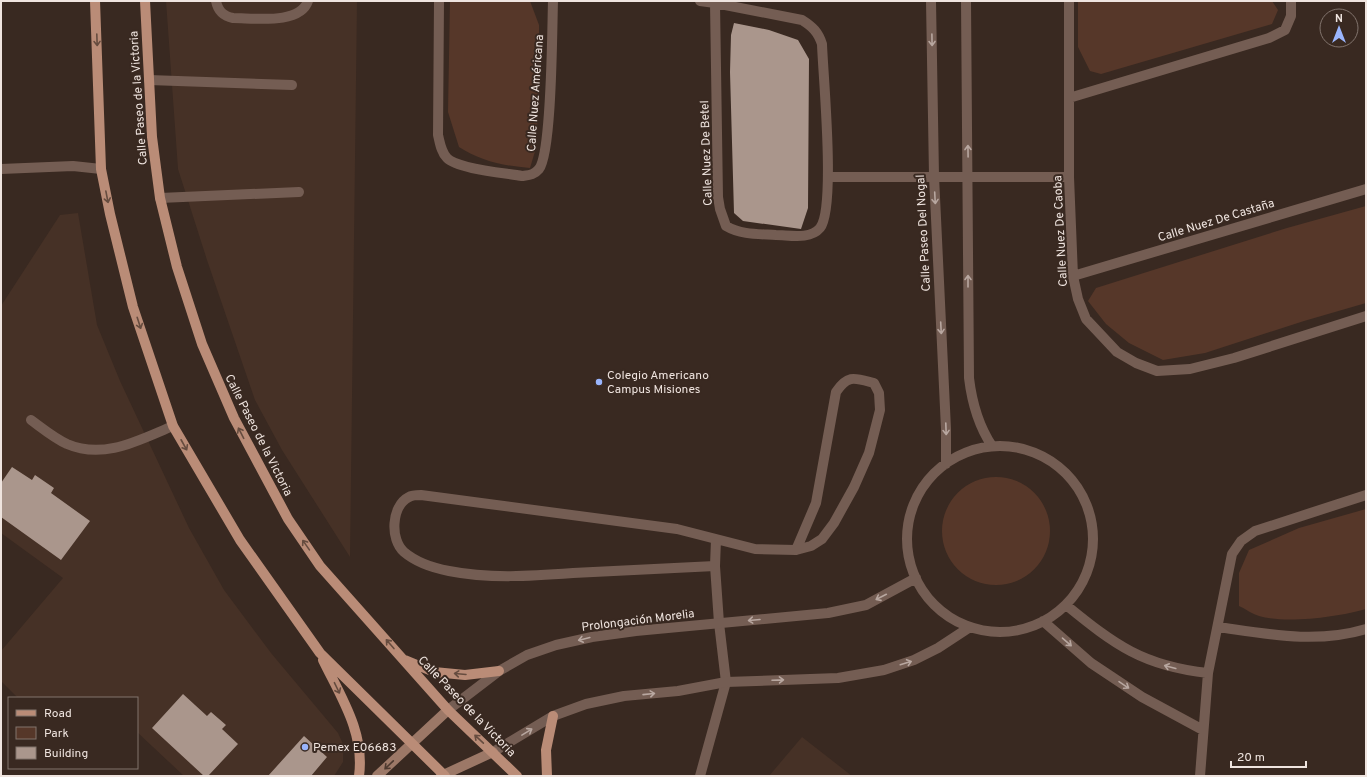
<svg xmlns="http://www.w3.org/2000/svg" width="1367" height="777" font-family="Overpass,sans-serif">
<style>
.built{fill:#463126}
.green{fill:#563729}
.building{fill:#aa968c}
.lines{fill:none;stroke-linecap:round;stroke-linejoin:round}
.lane{stroke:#745d53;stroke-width:10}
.street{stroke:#745d53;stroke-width:10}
.secondary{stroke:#9c7867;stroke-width:10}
.primary{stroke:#ba8c77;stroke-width:10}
.oneway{stroke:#664c3f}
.oneway2{stroke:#b8a7a0}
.oneway3{stroke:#4d392f}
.poi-dot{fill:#9ab5fd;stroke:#392921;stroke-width:1.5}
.labels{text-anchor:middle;stroke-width:4;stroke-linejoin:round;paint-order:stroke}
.street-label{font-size:12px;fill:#efe4df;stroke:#392921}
.poi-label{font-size:12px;fill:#efe4df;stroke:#392921;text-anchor:start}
</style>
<rect width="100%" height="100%" fill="#392921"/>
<path class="built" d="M166,1H357L350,557L282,450L255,400L207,260L178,169Z
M78,213L97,325L120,381L189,528L224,590L271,653L338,733L343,744V762L334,776H184L137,732V698H18L1,681V651L63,578L1,533V306L60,215Z
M802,737L852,776H769Z"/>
<path class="green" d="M450,1H530L539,25V93L536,148L530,168C505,166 480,161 459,147L448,112Z
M1078,1H1272L1278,10L1272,24L1101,74L1090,71L1078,47Z
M1366,206V303L1304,321L1205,353L1163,360L1129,343L1106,324L1088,301L1096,288L1287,228Z
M942 531a54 54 0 1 1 108 0a54 54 0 1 1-108 0Z
M1366,509V609C1338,617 1286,624 1259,616C1252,614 1246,609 1239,606V573L1249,550L1299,528Z"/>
<path class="building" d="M734,23L769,30L798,40L809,59L808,208L801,229L743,221L734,213L730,72L731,35Z
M12,467L32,480L35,475L54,488L51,493L90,521L61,560L1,517V483Z
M183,694L207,716L211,712L226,725L222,729L238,744L208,776H204L152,728Z
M304,736L327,757L311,776H268Z"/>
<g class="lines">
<path class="lane" d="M216,1C218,11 223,16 233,18C254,18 300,25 308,1
M149,80L292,85
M1,169L73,166L101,169
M160,198L299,192
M31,420C42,428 54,438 67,444C104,460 139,440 173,426
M715,566C668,568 620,571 573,573C532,576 489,579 449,571C433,568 417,563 404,552C390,540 391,506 409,497C412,495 417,495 421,495L677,529L755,549L796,550L811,546L822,539L834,523L854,487L869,453L880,410L879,393L874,383C855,378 848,374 836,392L816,503L796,550
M700,776L726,682L719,623L715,566L716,539"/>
<path class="street" d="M439,1L438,135C440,143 441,152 447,158C457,169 506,173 522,176C529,175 534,175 539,169C552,152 552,30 553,1
M700,1L715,3L802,20C813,27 818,32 822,44C823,76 836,208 820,228C810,240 789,235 776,235C759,234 741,235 726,226L720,209L718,197L715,3
M931,1L934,176L946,429V464
M966,1L969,378C972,403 978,425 992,446
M1069,1V177L1073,276L1078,299L1086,319L1117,352L1136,363L1157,371L1190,369L1234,358L1366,316
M1069,98L1269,38L1285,30L1291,16V1
M828,177H1069
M1073,276L1366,189
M907 539a93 93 0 1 1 186 0a93 93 0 1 1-186 0Z
M1066,605C1115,645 1143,666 1208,673
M1043,621L1091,663L1142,697L1203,730
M1218,627C1268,634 1316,644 1366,629
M448,710L499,671L527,655L556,645L592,637L636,631L828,613L866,605L916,578
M493,752L553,716L586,704L624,696L678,691L726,682L838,678L884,670L914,660L938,648L970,627
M1200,776L1208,673L1232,554L1241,541L1255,531L1366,495"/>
<path class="secondary" d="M377,776L448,710
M441,776L493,752"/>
<path class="primary" d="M95,1L101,169L110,214L133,307L173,426L240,540L320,653L445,776
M145,1L152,137L160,198L177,267L202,344L234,418L288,519L320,566L448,710L517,776
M323,660C341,697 365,733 359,776
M405,660L434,672L465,675L499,671
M547,776L546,750L553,716"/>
</g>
<defs><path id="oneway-shaft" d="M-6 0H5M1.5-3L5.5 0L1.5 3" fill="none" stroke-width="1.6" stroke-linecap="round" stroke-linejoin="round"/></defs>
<g class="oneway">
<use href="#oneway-shaft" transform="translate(97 40) rotate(88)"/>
<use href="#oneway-shaft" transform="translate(107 197) rotate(79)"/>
<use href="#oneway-shaft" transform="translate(139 323) rotate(72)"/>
<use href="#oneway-shaft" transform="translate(241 433) rotate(-117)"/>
<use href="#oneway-shaft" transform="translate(184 445) rotate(61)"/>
<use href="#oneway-shaft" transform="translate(306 545) rotate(-125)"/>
<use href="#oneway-shaft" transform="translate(390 644) rotate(-131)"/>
<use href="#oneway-shaft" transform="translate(460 674) rotate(-175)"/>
<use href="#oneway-shaft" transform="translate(337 688) rotate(64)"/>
<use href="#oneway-shaft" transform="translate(479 739) rotate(-137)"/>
</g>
<g class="oneway2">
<use href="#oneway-shaft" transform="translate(932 40) rotate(89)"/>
<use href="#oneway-shaft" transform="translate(968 151) rotate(-91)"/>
<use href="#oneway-shaft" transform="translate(935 198) rotate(87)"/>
<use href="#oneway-shaft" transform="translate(968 281) rotate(-90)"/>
<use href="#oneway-shaft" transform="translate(941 328) rotate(87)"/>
<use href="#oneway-shaft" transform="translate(946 429) rotate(88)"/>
<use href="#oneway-shaft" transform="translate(881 597) rotate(153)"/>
<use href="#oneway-shaft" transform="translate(754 620) rotate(175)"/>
<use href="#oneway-shaft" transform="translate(584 639) rotate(166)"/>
<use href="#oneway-shaft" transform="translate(1067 642) rotate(41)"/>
<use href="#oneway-shaft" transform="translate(906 663) rotate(-17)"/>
<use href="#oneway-shaft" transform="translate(1170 667) rotate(-165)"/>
<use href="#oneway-shaft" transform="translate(778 680) rotate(-2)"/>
<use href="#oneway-shaft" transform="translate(1124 685) rotate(34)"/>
<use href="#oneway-shaft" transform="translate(649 694) rotate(-6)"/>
<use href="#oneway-shaft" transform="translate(527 732) rotate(-31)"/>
</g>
<use class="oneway3" href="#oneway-shaft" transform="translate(389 765) rotate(136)"/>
<g class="poi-dot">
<circle cx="599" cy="382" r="4"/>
<circle cx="305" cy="747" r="4"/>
</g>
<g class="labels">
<g class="street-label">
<text transform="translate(535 93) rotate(-86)" y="4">Calle Nuez Américana</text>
<text transform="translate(138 98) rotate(-94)" y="4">Calle Paseo de la Victoria</text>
<text transform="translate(706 153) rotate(-92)" y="4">Calle Nuez De Betel</text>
<text transform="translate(1216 220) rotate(-17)" y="4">Calle Nuez De Castaña</text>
<text transform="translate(1060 231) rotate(-93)" y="4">Calle Nuez De Caoba</text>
<text transform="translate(923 233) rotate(-93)" y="4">Calle Paseo Del Nogal</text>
<text transform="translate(259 435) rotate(63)" y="4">Calle Paseo de la Victoria</text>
<text transform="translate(638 620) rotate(-7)" y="4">Prolongación Morelia</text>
<text transform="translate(467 706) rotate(46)" y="4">Calle Paseo de la Victoria</text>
</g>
<g class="poi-label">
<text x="607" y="379">Colegio Americano<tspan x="607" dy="14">Campus Misiones</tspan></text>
<text x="313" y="751">Pemex E06683</text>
</g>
</g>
<rect width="1367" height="777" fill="none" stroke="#efe4df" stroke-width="4"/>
<rect x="8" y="697" width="130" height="72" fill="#392921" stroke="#82746d"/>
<rect x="16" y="710" width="20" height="6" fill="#ba8c77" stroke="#82746d"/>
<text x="44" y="717" font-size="12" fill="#efe4df">Road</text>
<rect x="16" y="727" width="20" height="12" fill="#563729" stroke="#82746d"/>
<text x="44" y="737" font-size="12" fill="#efe4df">Park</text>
<rect x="16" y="747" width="20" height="12" fill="#aa968c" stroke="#82746d"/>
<text x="44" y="757" font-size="12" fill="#efe4df">Building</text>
<g transform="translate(1339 28)"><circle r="19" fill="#392921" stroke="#82746d"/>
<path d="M0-3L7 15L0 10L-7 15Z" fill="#9ab5fd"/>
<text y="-6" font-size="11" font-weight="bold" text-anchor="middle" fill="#efe4df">N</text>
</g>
<path d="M1231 761v6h75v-6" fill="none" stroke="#efe4df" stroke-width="2"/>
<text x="1237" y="761" font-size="12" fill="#efe4df" stroke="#392921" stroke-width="3" paint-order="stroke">20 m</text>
</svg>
